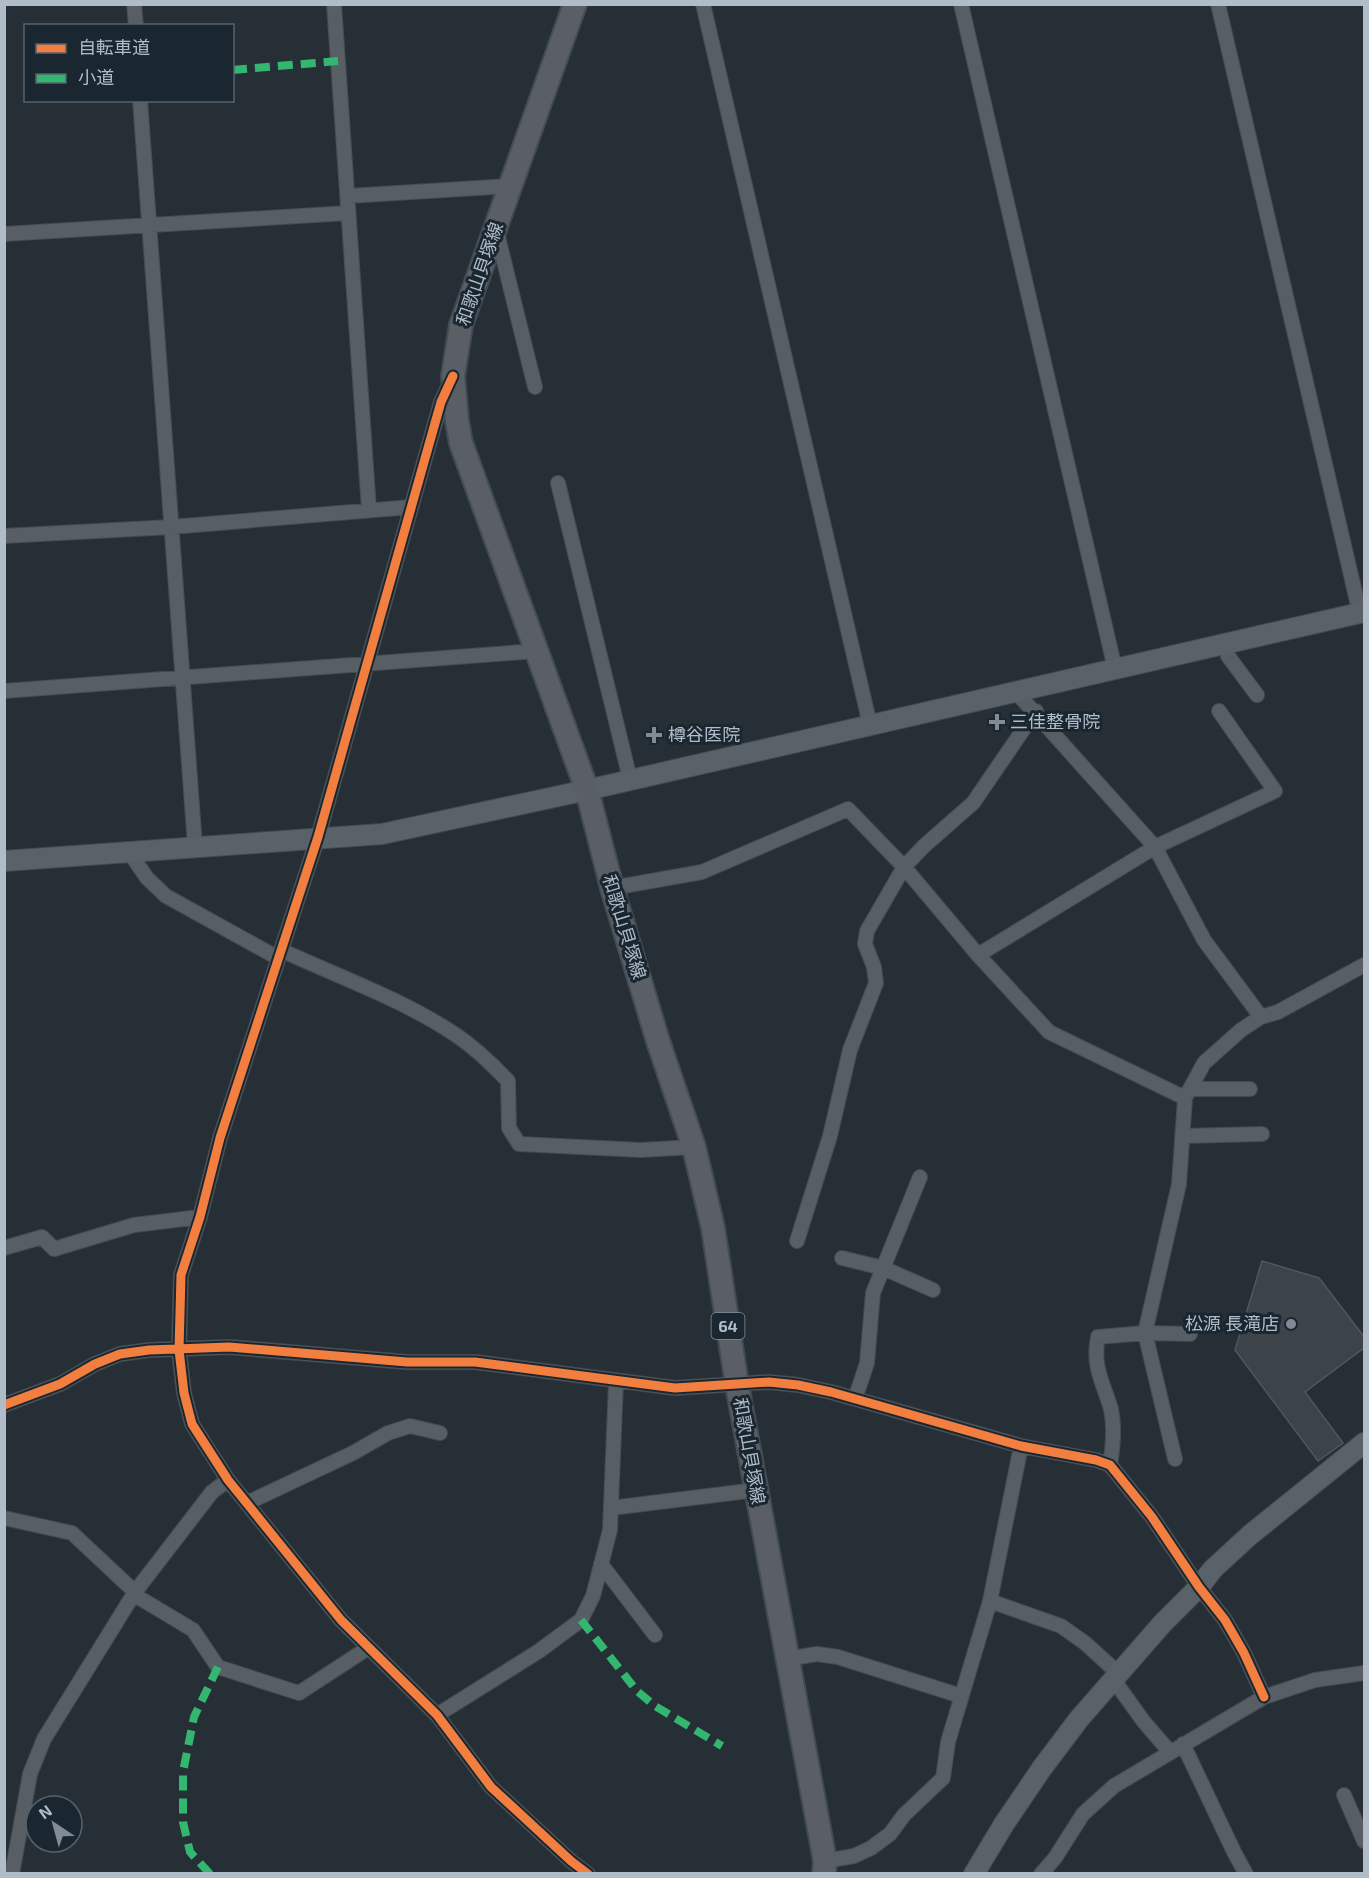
<svg xmlns="http://www.w3.org/2000/svg" width="1369" height="1878" font-family="'Exo 2','Noto Sans JP',sans-serif">
<style>
.building{fill:#3c4349;stroke:#4f575e;stroke-width:1.5}
.lines{fill:none;stroke-linecap:round;stroke-linejoin:round}
.street-casing{stroke:#454b51;stroke-width:16}
.secondary-casing{stroke:#454b51;stroke-width:22}
.primary-casing{stroke:#444c53;stroke-width:26}
.street{stroke:#575e64;stroke-width:14}
.secondary{stroke:#5a6269;stroke-width:20}
.primary{stroke:#5a5f66;stroke-width:22}
.quiet{stroke:#33b770;stroke-width:8;stroke-dasharray:15 8;stroke-linecap:butt}
.cycleway-casing{stroke:#1a2731;stroke-width:13}
.cycleway{stroke:#f27e40;stroke-width:9}
.poi-dot{fill:#808b95;stroke:#1a2731;stroke-width:2}
.labels{text-anchor:middle;stroke-width:6;stroke-linejoin:round;paint-order:stroke}
.shield{fill:#1a2731;stroke:#83909b;stroke-width:1.5}
.shield-label{font-size:16px;font-weight:bold;fill:#b0bdc8}
.street-label{font-size:18px;fill:#b0bdc8;stroke:#1a2731}
.poi-label{font-size:18px;fill:#b0bdc8;stroke:#1a2731;text-anchor:start}
</style>
<rect width="100%" height="100%" fill="#272f36"/>
<path class="building" d="M1262,1261L1319,1278L1365,1338V1347L1305,1392L1343,1443L1318,1461L1235,1350Z"/>
<g class="lines">
<defs>
<path id="street" d="M134,4L136,26
M334,4L369,510
M703,4L870,725
M961,4L1115,669
M1218,4L1360,614
M140,100L195,846
M348,196L511,186
M496,229L535,387
M4,234L348,213
M451,381L441,402L318,837L220,1138L200,1217L181,1275L179,1350L184,1393L192,1424L228,1480L341,1620L437,1715L491,1787L571,1861L588,1874
M558,483L630,779
M4,536L171,527L411,507
M1226,644L1228,656L1257,695
M4,691L536,651
M1016,692L1155,847L1204,940L1261,1017
M129,852L147,878L166,896L278,958
M612,888L702,872L848,809L904,867L978,955L1049,1032L1185,1098
M281,950C339,977 402,999 456,1035C475,1048 492,1064 508,1081L509,1128L519,1144L641,1150L694,1147
M978,955L1155,847L1275,791L1219,711
M1190,1089H1250
M1182,1136L1262,1134
M797,1241L830,1136L850,1050L876,983L874,967L865,944L867,931L904,867L924,846L973,803L1036,711
M4,1248L42,1237L54,1249L134,1225L200,1217
M842,1258L883,1268L933,1290
M855,1399L867,1363L873,1293L920,1177
M4,1405L60,1384L95,1364L120,1354L149,1350L229,1347L407,1362H475L675,1388L769,1382L798,1385L831,1392L1021,1446L1096,1460L1110,1465L1152,1517L1199,1587L1225,1620L1244,1653L1264,1697
M1175,1459L1145,1333L1190,1334
M1110,1465C1113,1447 1115,1428 1111,1409C1103,1382 1092,1367 1098,1337L1145,1333L1179,1184L1185,1098L1204,1063L1241,1030L1261,1017L1278,1012L1364,965
M247,1503L353,1453L388,1433L410,1426L440,1433
M611,1508L756,1490
M4,1518L72,1533L135,1592
M601,1564L655,1635
M133,1594L193,1630L218,1667L299,1693L368,1648
M990,1601L1061,1626L1085,1643L1118,1673
M787,1659L817,1654L838,1657L961,1696
M1113,1679L1144,1722L1170,1752
M437,1715L539,1651L581,1620L593,1596L610,1530L616,1382
M1183,1744L1234,1852L1246,1874
M1344,1795L1364,1841
M825,1861L854,1856L871,1848L890,1834L904,1815L943,1778L948,1742L990,1601L1021,1446
M12,1874L30,1774L44,1739L135,1592L212,1492L228,1480
M1041,1874L1055,1858L1083,1814L1114,1786L1264,1697L1315,1680L1364,1673"/>
<path id="secondary" d="M4,861L382,834L587,790L1364,612
M974,1874L1004,1824L1042,1768L1079,1719L1162,1624L1199,1587L1213,1569L1250,1535L1364,1443"/>
<path id="primary" d="M575,4L461,325L453,376L457,421L461,443L587,790L612,888L658,1041L694,1147L713,1228L737,1385L825,1861L824,1874"/>
</defs>
<use href="#street" class="street-casing"/>
<use href="#secondary" class="secondary-casing"/>
<use href="#primary" class="primary-casing"/>
<use href="#street" class="street"/>
<use href="#secondary" class="secondary"/>
<use href="#primary" class="primary"/>
<path class="quiet" d="M232,70L338,61
M581,1620L637,1691L655,1706L722,1746
M210,1874L190,1852L183,1822V1772L194,1717L218,1667"/>
<defs>
<path id="cycleway" d="M453,376L441,402L318,837L220,1138L200,1217L181,1275L179,1350L184,1393L192,1424L228,1480L341,1620L437,1715L491,1787L571,1861L588,1874
M4,1405L60,1384L95,1364L120,1354L149,1350L229,1347L407,1362H475L675,1388L769,1382L798,1385L831,1392L1021,1446L1096,1460L1110,1465L1152,1517L1199,1587L1225,1620L1244,1653L1264,1697"/>
</defs>
<use href="#cycleway" class="cycleway-casing"/>
<use href="#cycleway" class="cycleway"/>
</g>
<g class="poi-dot">
<path d="M994 713h6v6h6v6h-6v6h-6v-6h-6v-6h6z"/>
<path d="M651 726h6v6h6v6h-6v6h-6v-6h-6v-6h6z"/>
<circle cx="1291" cy="1324" r="6"/>
</g>
<g class="labels">
<rect class="shield" x="711.5" y="1313" width="33" height="26" rx="4.5"/>
<g class="shield-label">
<text x="728" y="1332">64</text>
</g>
<g class="street-label">
<text transform="translate(480 274) rotate(-71)" y="6">和歌山貝塚線</text>
<text transform="translate(624 927) rotate(73)" y="6">和歌山貝塚線</text>
<text transform="translate(749 1451) rotate(80)" y="6">和歌山貝塚線</text>
</g>
<g class="poi-label">
<text x="1010" y="728">三佳整骨院</text>
<text x="668" y="741">樽谷医院</text>
<text x="1279" y="1330" text-anchor="end">松源 長滝店</text>
</g>
</g>
<rect width="1369" height="1878" fill="none" stroke="#b0bdc8" stroke-width="12"/>
<rect x="24" y="24" width="210" height="78" fill="#1a2731" stroke="#56636d" stroke-width="1.5"/>
<rect x="36" y="44" width="30" height="9" fill="#f27e40" stroke="#56636d" stroke-width="1.5"/>
<text x="78" y="54" font-size="18" fill="#b0bdc8">自転車道</text>
<rect x="36" y="74" width="30" height="9" fill="#33b770" stroke="#56636d" stroke-width="1.5"/>
<text x="78" y="84" font-size="18" fill="#b0bdc8">小道</text>
<g transform="translate(54 1824) rotate(324)"><circle r="28" fill="#1a2731" stroke="#56636d" stroke-width="1.5"/>
<path d="M0-4.5L10 22L0 15L-10 22Z" fill="#808b95"/>
<text y="-9" font-size="16" font-weight="bold" text-anchor="middle" fill="#b0bdc8">N</text>
</g>
</svg>
